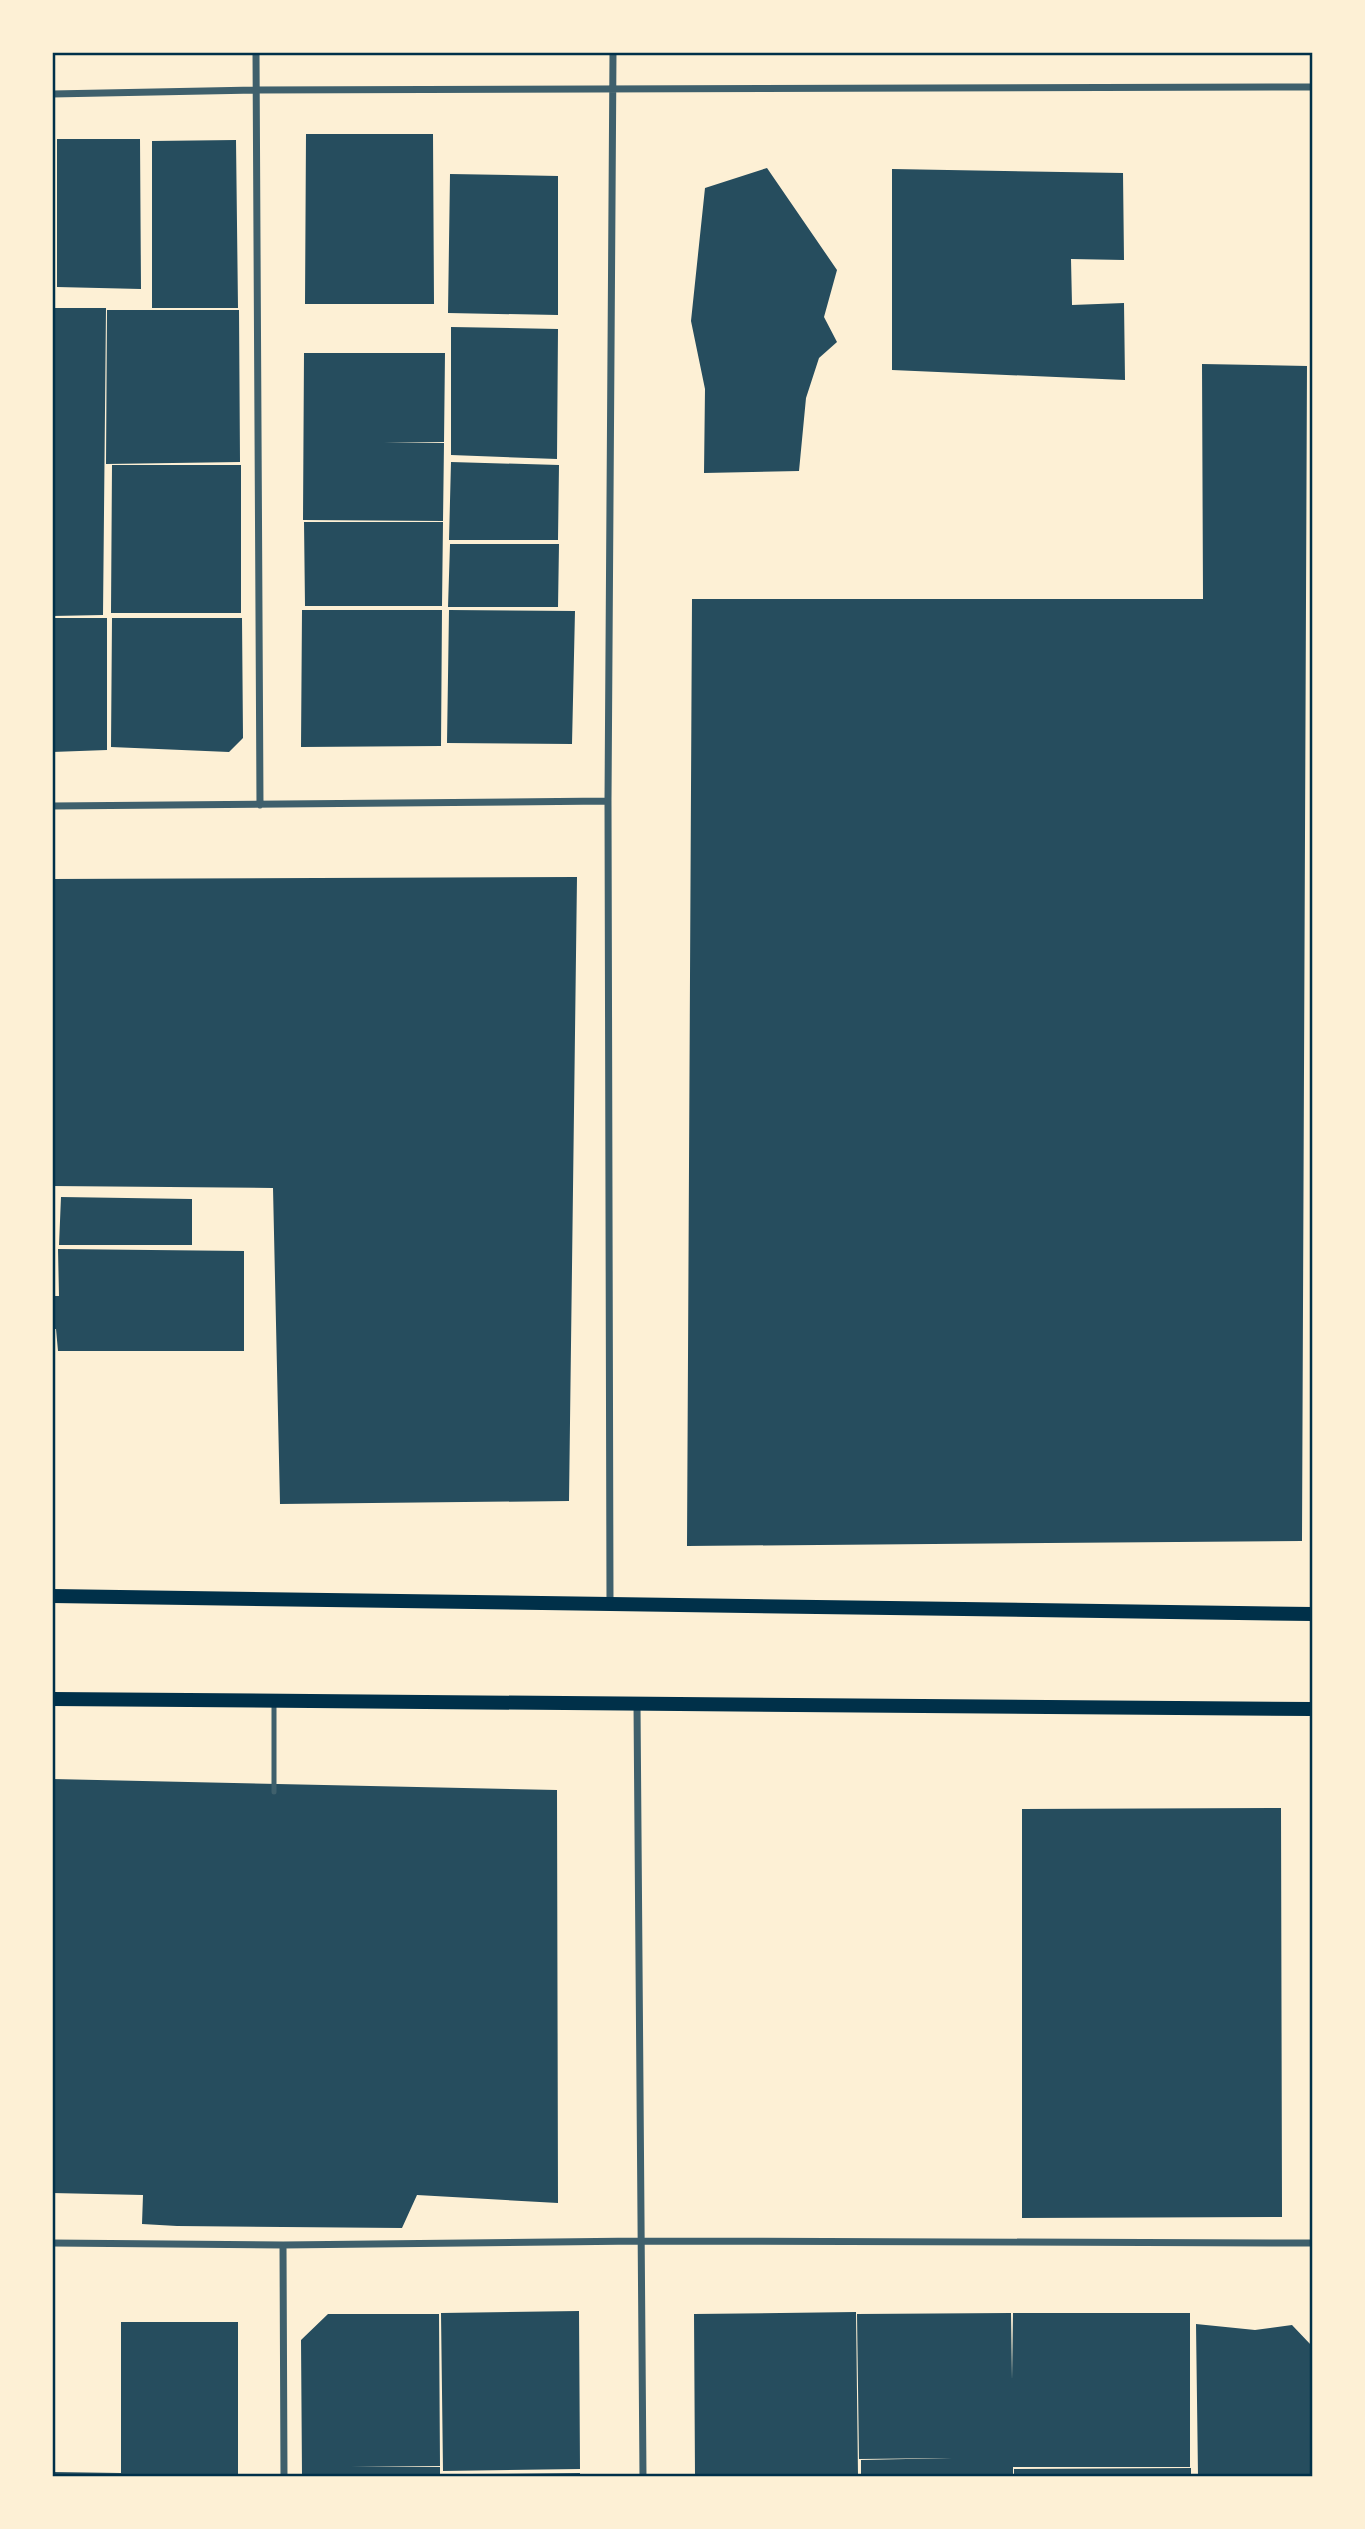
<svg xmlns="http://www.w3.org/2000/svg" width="1365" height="2529" font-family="'Varela Round',sans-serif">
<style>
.building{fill:#264d5e}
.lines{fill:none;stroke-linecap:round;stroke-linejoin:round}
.service{stroke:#3f606c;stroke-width:5}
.minor{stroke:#3f606c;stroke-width:7}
.secondary{stroke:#003049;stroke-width:14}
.neatline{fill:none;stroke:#003049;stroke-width:2.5}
</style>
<rect width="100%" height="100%" fill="#fdf0d5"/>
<path class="building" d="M306,134H433L434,304H305Z
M57,139H140L141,289L57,287Z
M236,140L238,308H152V141Z
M767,168L837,270L824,317L837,342L819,358L806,398L799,471L704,473L705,389L691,321L705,188Z
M892,169L1123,173L1124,260L1071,259L1072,305L1124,303L1125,380L892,370Z
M450,174L558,176V315L448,313Z
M52,308H106L103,615L52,616Z
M107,310H239L240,462L106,464Z
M451,327L558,329L557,459L451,455Z
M304,353H445L444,442H384L444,443L443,521L303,520Z
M1202,364L1307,366L1302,1541L687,1546L692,599H1203Z
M451,462L559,465L558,540H449Z
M112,465H241V613H111Z
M304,522H443L442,606H305Z
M450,544H559L558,607H448Z
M302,610H442L441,746L301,747Z
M449,610L575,611L572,744L447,743Z
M52,618H107V750L52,752Z
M112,618H242L243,738L229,752L111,747Z
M577,877L569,1501L280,1504L273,1188L52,1186V879Z
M61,1197L192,1199V1245H59Z
M58,1249L244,1251V1351H58L56,1329H52V1296H59Z
M52,1779L557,1790L558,2203L417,2195L402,2228L177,2226L142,2224L143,2195L52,2193Z
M1281,1808L1282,2217L1022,2218V1809Z
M579,2311L580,2469L443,2471L441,2313Z
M856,2312L858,2476H695L694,2314Z
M1011,2313L1012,2380L1013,2313H1190V2467H1013V2476H861V2460L952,2458L859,2459L857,2314Z
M328,2314H439L440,2466L351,2467H440V2476H302L301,2340Z
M121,2322H238V2476H52V2472L121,2473Z
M1196,2324L1255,2330L1292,2325L1311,2345L1312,2476H1198Z
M1191,2468V2476H1014V2469Z
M580,2473V2476H469V2474Z"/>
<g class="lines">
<path class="service" d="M274,1792V1704"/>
<path class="minor" d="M256,52L260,805
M52,94L256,90L1312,87
M52,806L608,801
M610,1604L608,801L613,52
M637,1704L643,2476
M52,2243L283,2245L640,2241L1312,2243
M283,2245L284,2476"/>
<path class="secondary" d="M52,1596L1312,1614
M52,1699L1312,1709"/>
</g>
<rect width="1365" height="2529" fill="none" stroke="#fdf0d5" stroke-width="108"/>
<rect x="54" y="54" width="1257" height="2421" class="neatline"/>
</svg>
